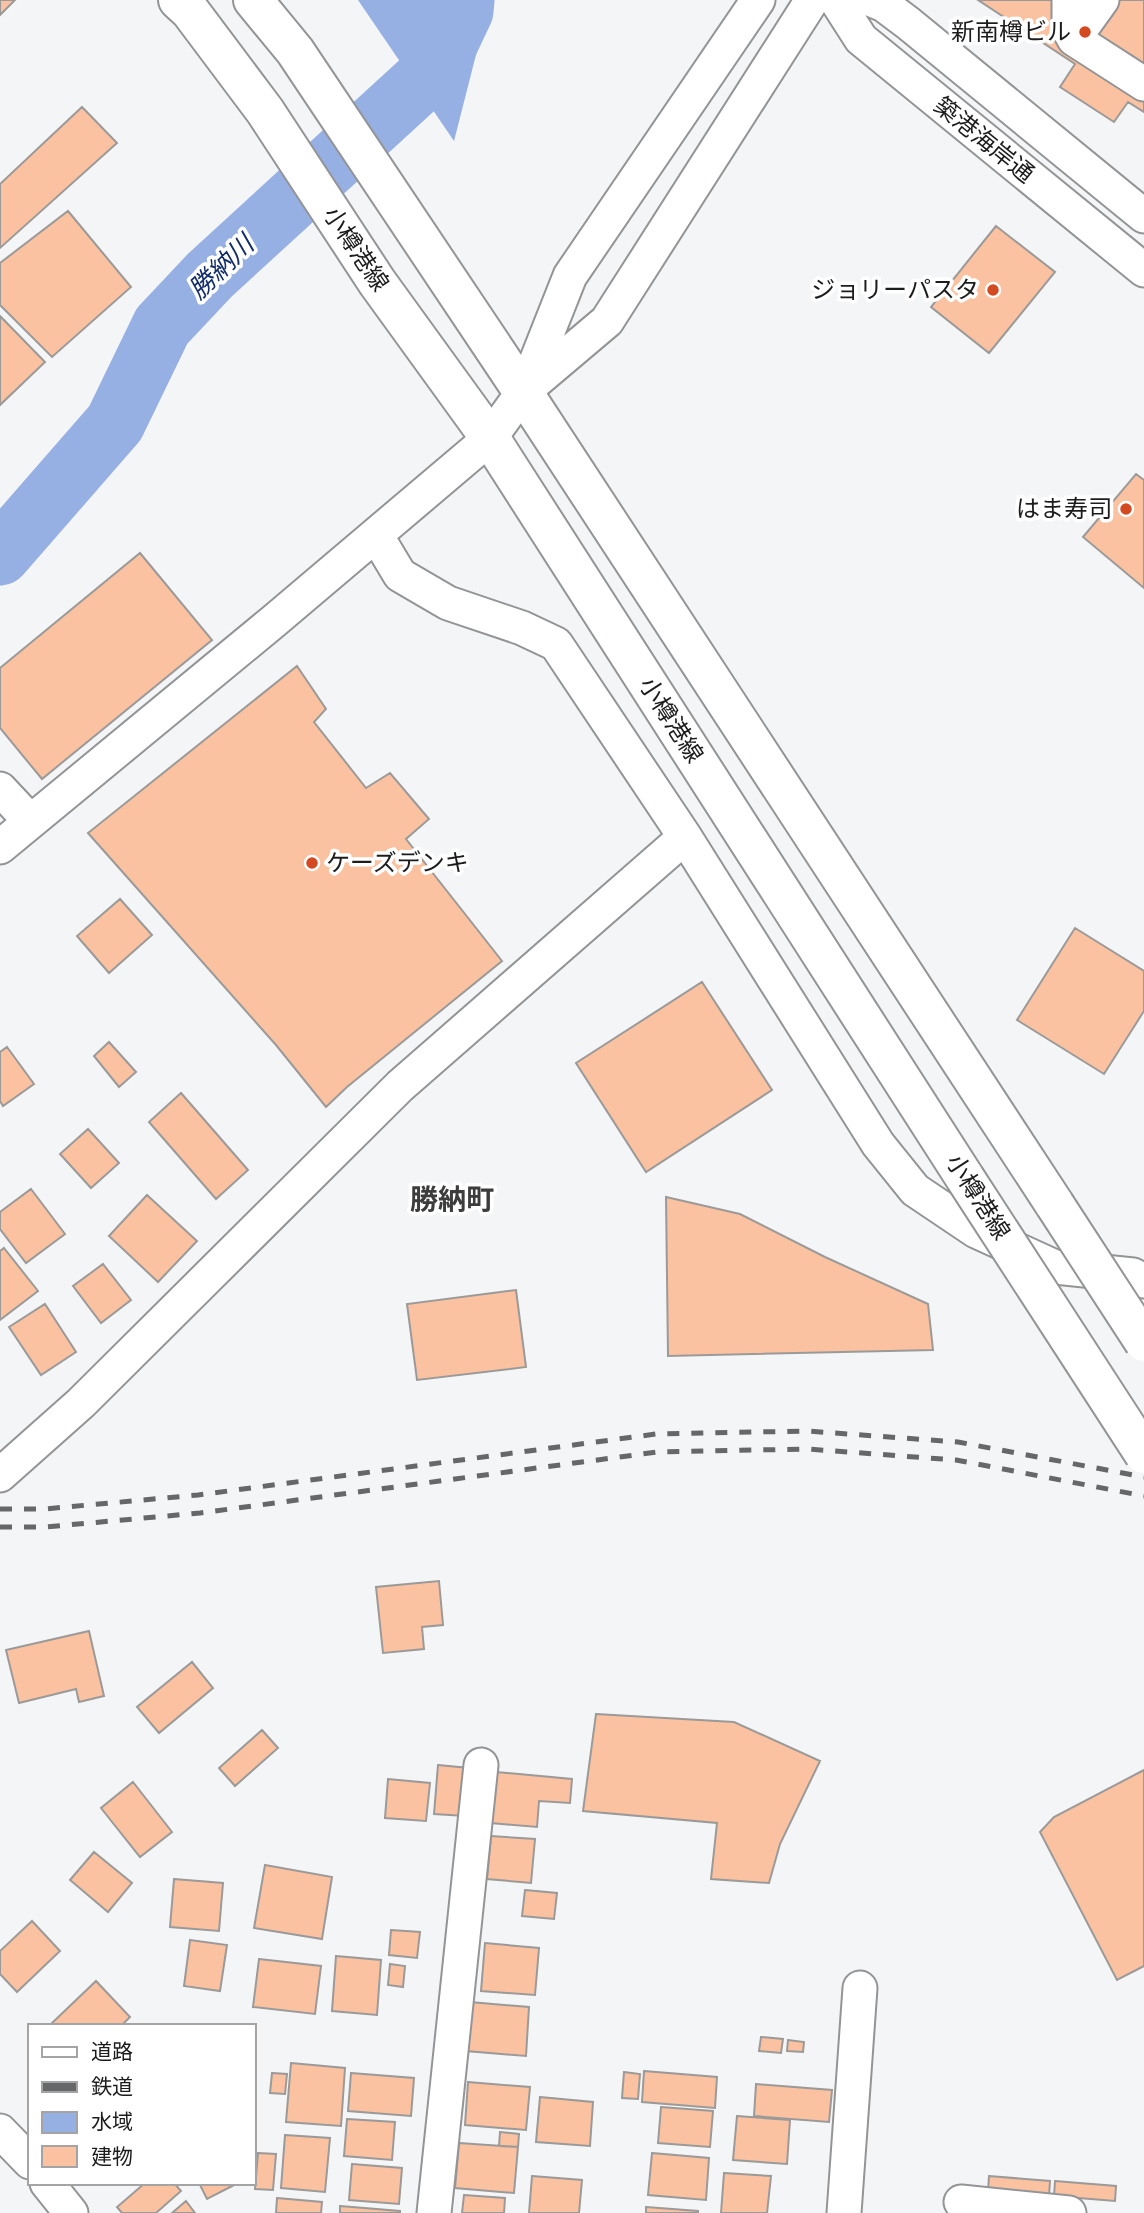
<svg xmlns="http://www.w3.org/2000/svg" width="1144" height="2213" font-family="'Fira Sans','Noto Sans JP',sans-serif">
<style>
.water{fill:#96b0e3}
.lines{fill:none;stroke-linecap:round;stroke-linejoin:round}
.river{stroke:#96b0e3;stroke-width:61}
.building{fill:#fbc2a1;stroke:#9b9a99;stroke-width:2}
.minor-casing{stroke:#939496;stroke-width:37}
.major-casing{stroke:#939496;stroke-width:42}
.minor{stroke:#fff;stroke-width:33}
.major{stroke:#fff;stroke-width:38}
.rail{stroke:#666768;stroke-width:5;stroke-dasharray:12 12;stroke-linecap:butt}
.major-bridge-casing{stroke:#939496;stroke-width:42;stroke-linecap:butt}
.major-bridge{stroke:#fff;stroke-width:38}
.poi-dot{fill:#d34a22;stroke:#fff;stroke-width:2.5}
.labels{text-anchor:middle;stroke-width:7;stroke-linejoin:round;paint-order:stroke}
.poi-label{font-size:24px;fill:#1c1c1d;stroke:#fff;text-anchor:end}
.street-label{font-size:24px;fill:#1c1c1d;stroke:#fff}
.water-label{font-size:26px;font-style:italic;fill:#142e6a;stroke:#fff}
.quarter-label{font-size:28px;font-weight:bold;fill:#3c3c3d;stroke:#fff}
</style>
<rect width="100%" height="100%" fill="#f4f5f7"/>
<path class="water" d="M358,0H490L454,141Z"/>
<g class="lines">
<path class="river" d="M0,555L115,423L162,326L210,275L436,68L463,11L464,0"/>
</g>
<path class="building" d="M0,0H15L0,15Z
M978,0H1144V112L1128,102L1114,122L1060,87L1075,64Z
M82,107L117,143L0,248V184Z
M68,211L131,287L52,357L0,305V263Z
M996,226L1055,272L989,353L931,307Z
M0,316L45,362L0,405Z
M1136,474L1144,480V588L1083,537Z
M140,553L212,640L42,779L0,728V668Z
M297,666L326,709L314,722L366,788L390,773L429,819L406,839L502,961L347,1087L326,1107L276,1045L88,833Z
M120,899L152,935L109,973L77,936Z
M1075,928L1144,971V1011L1104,1074L1017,1020Z
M702,982L772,1090L646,1172L576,1063Z
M109,1042L136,1072L119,1087L94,1056Z
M7,1047L34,1084L3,1106L0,1101V1052Z
M181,1093L248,1170L216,1199L149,1122Z
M88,1129L119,1163L91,1188L60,1154Z
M31,1189L65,1234L26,1263L0,1229V1212Z
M147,1195L197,1241L158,1282L109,1236Z
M666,1197L740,1214L825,1257L928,1304L933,1350L668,1356Z
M4,1248L38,1291L0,1320V1251Z
M103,1264L131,1300L101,1323L73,1286Z
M516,1290L526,1367L417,1380L407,1304Z
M45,1304L76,1352L41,1375L9,1327Z
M439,1581L443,1625L422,1627L424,1649L383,1653L376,1587Z
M89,1631L104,1696L79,1702L76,1689L19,1703L6,1650Z
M192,1662L213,1688L159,1733L137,1707Z
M596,1714L734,1722L820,1761L780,1844L769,1883L711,1879L717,1823L583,1811Z
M262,1730L278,1748L235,1786L219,1768Z
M438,1765L469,1768L465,1816L434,1814Z
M1144,1770V1966L1117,1980L1040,1832L1054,1817Z
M496,1772L572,1779L570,1803L539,1801L537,1827L491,1823Z
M388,1779L430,1783L426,1821L385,1818Z
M133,1782L172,1832L140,1857L101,1808Z
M491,1836L535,1839L531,1883L487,1879Z
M94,1852L132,1883L108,1912L70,1880Z
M265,1865L332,1877L322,1939L254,1928Z
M174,1879L223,1883L219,1931L170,1927Z
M525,1890L557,1893L554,1919L522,1916Z
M32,1921L60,1951L17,1992L0,1974V1951Z
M391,1930L420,1932L417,1958L389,1955Z
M190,1940L227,1945L220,1991L184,1986Z
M485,1943L539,1948L535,1995L481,1991Z
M336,1956L381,1960L377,2015L332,2011Z
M259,1959L321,1966L315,2014L253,2007Z
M390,1964L405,1966L403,1987L388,1985Z
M96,1981L130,2017L121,2026H55L52,2023Z
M470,2002L529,2007L526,2056L466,2051Z
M761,2037L783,2039L781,2053L759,2051Z
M788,2040L804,2042L803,2052L787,2051Z
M291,2063L345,2068L341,2126L286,2122Z
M644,2071L717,2077L715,2108L642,2102Z
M624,2072L640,2074L638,2099L622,2098Z
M272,2073L287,2074L285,2094L270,2093Z
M351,2073L414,2078L411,2116L348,2111Z
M468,2082L530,2087L526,2130L465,2125Z
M756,2084L832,2090L829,2122L754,2116Z
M540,2097L593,2102L590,2146L536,2142Z
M661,2107L713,2111L710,2147L658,2143Z
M737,2116L790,2120L787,2164L733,2160Z
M347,2119L395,2122L392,2160L344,2156Z
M500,2132L519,2134L518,2147L499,2146Z
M285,2135L330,2138L325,2192L281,2188Z
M459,2143L518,2147L514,2193L455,2188Z
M258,2153L276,2154L273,2190L255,2189Z
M652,2153L709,2158L706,2200L648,2195Z
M352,2164L402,2168L399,2204L349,2200Z
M724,2173L771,2176L767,2213H721Z
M532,2176L582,2180L579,2213H529Z
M989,2176L1050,2181L1049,2196L988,2191Z
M1055,2181L1116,2186L1115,2201L1054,2196Z
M145,2183H174L181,2191L156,2213H122L117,2207Z
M199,2183H238L207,2199Z
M464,2195L505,2198L504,2213H462Z
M277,2198L322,2202L321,2213H276Z
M186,2201L195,2213H172Z
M340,2206L400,2211V2213H340Z
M646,2207L698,2211V2213H646Z"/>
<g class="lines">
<defs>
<path id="minor" d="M836,0L861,39L1144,270
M872,0L884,5L908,23L1144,216
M1069,0V30L1074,39L1144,84
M1074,39L1102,0
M526,387L570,276L758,0
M376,535L400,575L448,603L522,628L556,644L685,837L878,1144L915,1190L976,1231L1055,1267L1133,1275L1144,1281
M0,789L30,821
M0,847L274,621L490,438L523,392L607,321L812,0
M0,1475L81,1403L400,1086L685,837
M0,2131L30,2162
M47,2183L71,2213
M961,2202L1069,2213
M434,2213L481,1765
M844,2213L860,1988"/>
<path id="major" d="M178,0L190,11L265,111L377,282L490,438L965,1178
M253,0L295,51L523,392L1055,1205"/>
</defs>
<use href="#minor" class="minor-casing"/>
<use href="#major" class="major-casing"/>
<use href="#minor" class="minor"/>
<use href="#major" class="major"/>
<path class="rail" d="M0,1509H44L198,1495L656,1434L807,1431L958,1442L1144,1477
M0,1527H45L200,1513L657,1452L807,1449L956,1460L1144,1496"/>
<defs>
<path id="major-bridge" d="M965,1178L1144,1454
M1055,1205L1144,1342"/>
</defs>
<use href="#major-bridge" class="major-bridge-casing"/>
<use href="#major-bridge" class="major-bridge"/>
</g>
<g class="poi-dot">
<circle cx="1085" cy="32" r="7"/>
<circle cx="993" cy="290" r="7"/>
<circle cx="1126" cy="509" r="7"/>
<circle cx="312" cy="863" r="7"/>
</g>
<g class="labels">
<g class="poi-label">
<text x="1071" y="40">新南樽ビル</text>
<text x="979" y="298">ジョリーパスタ</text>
<text x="1112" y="517">はま寿司</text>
<text x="326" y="871" text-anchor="start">ケーズデンキ</text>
</g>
<g class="street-label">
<text transform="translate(984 140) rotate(39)" y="8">築港海岸通</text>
<text transform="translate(356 249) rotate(56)" y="8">小樽港線</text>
<text transform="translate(671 720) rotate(57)" y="8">小樽港線</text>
<text transform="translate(978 1197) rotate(57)" y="8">小樽港線</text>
</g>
<g class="water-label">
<text transform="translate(221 267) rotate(-44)" y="9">勝納川</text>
</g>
<g class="quarter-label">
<text x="452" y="1209">勝納町</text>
</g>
</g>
<rect x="28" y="2024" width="228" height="161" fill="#ffffff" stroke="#a4a4a5" stroke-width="2"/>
<rect x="42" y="2047" width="35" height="10" fill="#ffffff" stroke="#a4a4a5" stroke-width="2"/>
<text x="91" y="2059" font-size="21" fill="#1c1c1d">道路</text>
<rect x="42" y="2082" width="35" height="10" fill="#666768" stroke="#a4a4a5" stroke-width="2"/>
<text x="91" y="2094" font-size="21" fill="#1c1c1d">鉄道</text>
<rect x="42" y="2112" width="35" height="21" fill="#96b0e3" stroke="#a4a4a5" stroke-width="2"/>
<text x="91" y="2129" font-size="21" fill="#1c1c1d">水域</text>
<rect x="42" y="2146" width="35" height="21" fill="#fbc2a1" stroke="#a4a4a5" stroke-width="2"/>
<text x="91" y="2164" font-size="21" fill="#1c1c1d">建物</text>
</svg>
